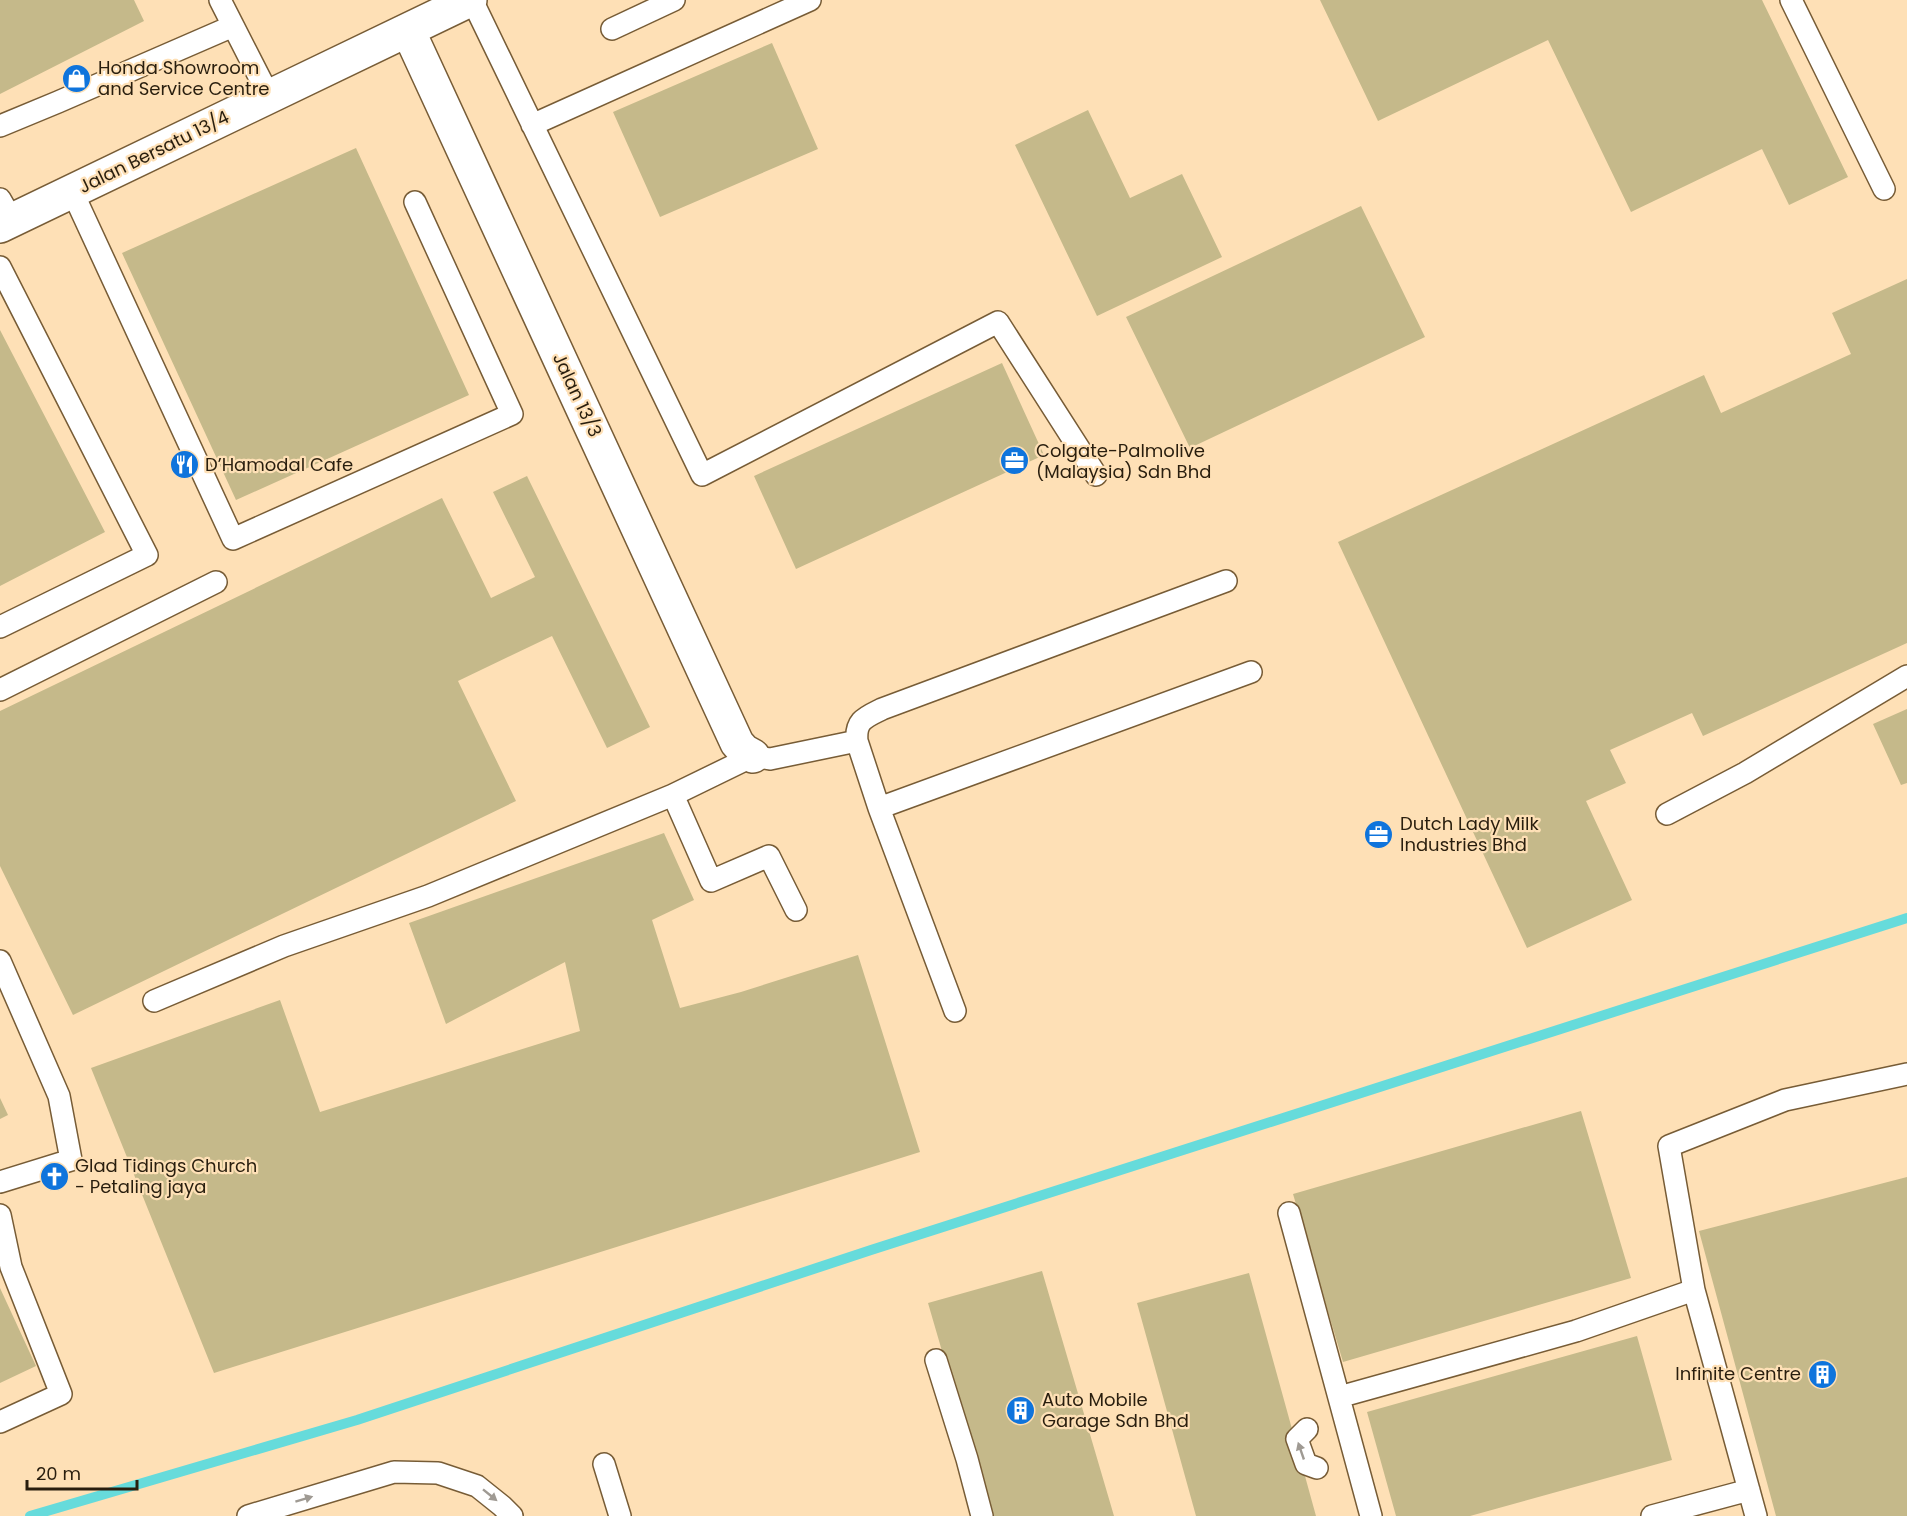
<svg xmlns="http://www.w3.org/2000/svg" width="1907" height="1516" font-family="Poppins,sans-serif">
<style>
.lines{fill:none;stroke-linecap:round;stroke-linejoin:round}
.stream{stroke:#66dbdb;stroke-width:10}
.building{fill:#c5b98a}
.service-casing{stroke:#775c36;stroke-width:24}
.minor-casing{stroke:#775c36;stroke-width:36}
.service{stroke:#fff;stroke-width:21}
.minor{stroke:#fff;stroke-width:33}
.oneway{fill:#9f9a93}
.labels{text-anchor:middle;stroke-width:4.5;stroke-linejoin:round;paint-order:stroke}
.poi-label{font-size:18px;fill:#291e0e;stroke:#fee0b6;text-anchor:start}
.street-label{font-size:18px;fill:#291e0e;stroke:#fee0b6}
</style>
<rect width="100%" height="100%" fill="#fee0b6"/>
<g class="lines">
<path class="stream" d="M30,1516L357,1420L871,1250L1907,918"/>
</g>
<path class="building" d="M0,0H134L144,21L0,94Z
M1320,0H1762L1848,177L1789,205L1762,149L1631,212L1548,40L1378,121Z
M772,43L818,149L660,217L613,112Z
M1088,110L1130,198L1182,174L1222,257L1097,316L1015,145Z
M356,148L469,395L236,500L122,253Z
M1361,206L1425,337L1190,448L1126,317Z
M1907,279V643L1703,736L1692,713L1610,750L1626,783L1586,801L1632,900L1527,948L1338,542L1704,375L1721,413L1851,354L1832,313Z
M0,330L105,532L0,586Z
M1002,363L1044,455L796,569L754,476Z
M527,476L650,727L607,748L552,636L458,681L516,801L73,1015L0,866V711L442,498L491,598L535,577L493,492Z
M1907,709V783L1901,785L1873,724Z
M664,833L694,900L652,920L680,1008L741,992L858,955L920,1152L214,1373L91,1068L280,1000L320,1112L580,1031L565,962L446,1024L409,923Z
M0,1098L8,1115L0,1119Z
M1581,1111L1631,1278L1343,1362L1293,1194Z
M1907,1177V1516H1776L1699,1231Z
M1042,1271L1114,1516H990L928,1303Z
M1249,1273L1316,1516H1196L1137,1303Z
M0,1288L36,1366L0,1383Z
M1637,1336L1672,1460L1470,1516H1396L1367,1412Z"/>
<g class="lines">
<defs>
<path id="service" d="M220,0L269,96
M472,0L702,475L998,322L1096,475
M1791,0L1884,189
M612,29L674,0
M532,125L810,0
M0,126L58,102L233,26
M72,191L233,539L512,414L415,202
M0,199L12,220
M0,267L147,555L0,627
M0,690L216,582
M673,795L753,756L770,759L857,741
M879,808L1251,672
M1667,814L1745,773L1907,676
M0,961L59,1096L71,1160L0,1182
M154,1001L284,946L428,896L673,795L711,881L769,856L796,910
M955,1011L879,808L857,741C855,720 866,717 882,709L1226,581
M1289,1213L1371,1516
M0,1215L11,1267L61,1394L0,1422
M936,1360L967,1459L982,1516
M1339,1397L1576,1331L1694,1290
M1307,1429L1297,1439L1306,1464L1317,1468
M604,1464L620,1516
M248,1516L394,1472L438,1473L477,1486L502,1506L512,1516
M1652,1516L1749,1490
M1756,1516L1694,1290L1669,1146L1785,1100L1907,1074"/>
<path id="minor" d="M408,30L737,743L744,751L753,756
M0,226L470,0"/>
</defs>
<use href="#service" class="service-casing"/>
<use href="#minor" class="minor-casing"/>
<use href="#service" class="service"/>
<use href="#minor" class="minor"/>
</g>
<defs><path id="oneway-solid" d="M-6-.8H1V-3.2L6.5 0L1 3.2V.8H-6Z" transform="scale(1.5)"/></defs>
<g class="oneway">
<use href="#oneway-solid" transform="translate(1301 1451) rotate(-109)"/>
<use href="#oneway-solid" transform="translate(490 1495) rotate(39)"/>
<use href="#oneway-solid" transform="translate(304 1499) rotate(-17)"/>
</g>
<defs>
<symbol id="shop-disc" viewBox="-11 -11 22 22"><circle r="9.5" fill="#0f74dc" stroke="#fee0b6"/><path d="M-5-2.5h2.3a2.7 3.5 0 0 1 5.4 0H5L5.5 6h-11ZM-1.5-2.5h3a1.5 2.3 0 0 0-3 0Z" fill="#fff"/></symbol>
<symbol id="office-disc" viewBox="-11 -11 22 22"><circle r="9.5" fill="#0f74dc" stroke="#fee0b6"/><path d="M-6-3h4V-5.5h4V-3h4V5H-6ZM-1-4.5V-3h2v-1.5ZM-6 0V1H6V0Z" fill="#fff"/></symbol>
<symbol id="restaurant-disc" viewBox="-11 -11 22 22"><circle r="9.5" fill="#0f74dc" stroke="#fee0b6"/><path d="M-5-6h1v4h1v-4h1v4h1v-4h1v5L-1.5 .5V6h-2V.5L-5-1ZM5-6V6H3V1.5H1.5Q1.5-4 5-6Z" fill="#fff"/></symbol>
<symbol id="church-disc" viewBox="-11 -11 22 22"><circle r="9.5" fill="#0f74dc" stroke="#fee0b6"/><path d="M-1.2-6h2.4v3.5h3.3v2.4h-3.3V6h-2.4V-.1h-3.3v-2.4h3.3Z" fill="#fff"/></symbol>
<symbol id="building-disc" viewBox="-11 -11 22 22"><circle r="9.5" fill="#0f74dc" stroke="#fee0b6"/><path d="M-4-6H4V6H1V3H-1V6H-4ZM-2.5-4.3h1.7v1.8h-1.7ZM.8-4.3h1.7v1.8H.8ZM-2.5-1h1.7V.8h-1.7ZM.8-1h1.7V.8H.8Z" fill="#fff"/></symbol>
</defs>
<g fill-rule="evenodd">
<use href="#shop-disc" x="60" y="62" width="33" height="33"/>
<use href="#office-disc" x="998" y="444" width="33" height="33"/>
<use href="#restaurant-disc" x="168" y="448" width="33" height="33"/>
<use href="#office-disc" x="1362" y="818" width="33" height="33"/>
<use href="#church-disc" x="38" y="1160" width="33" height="33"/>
<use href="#building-disc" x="1806" y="1358" width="33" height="33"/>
<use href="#building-disc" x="1004" y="1394" width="33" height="33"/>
</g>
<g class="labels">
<g class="poi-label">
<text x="98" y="74">Honda Showroom<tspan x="98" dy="21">and Service Centre</tspan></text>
<text x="1036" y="457">Colgate-Palmolive<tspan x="1036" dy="21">(Malaysia) Sdn Bhd</tspan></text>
<text x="205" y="471">D’Hamodal Cafe</text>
<text x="1400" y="830">Dutch Lady Milk<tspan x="1400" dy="21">Industries Bhd</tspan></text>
<text x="75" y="1172">Glad Tidings Church<tspan x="75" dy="21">- Petaling jaya</tspan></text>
<text x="1801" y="1380" text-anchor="end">Infinite Centre</text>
<text x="1042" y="1406">Auto Mobile<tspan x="1042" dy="21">Garage Sdn Bhd</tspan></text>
</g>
<g class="street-label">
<text transform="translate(154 152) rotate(-26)" y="6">Jalan Bersatu 13/4</text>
<text transform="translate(577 395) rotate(65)" y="6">Jalan 13/3</text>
</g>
</g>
<path d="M27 1480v9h110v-9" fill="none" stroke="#291e0e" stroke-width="3"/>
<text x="36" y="1480" font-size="18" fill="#291e0e" stroke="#fee0b6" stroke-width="4.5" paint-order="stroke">20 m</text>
</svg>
